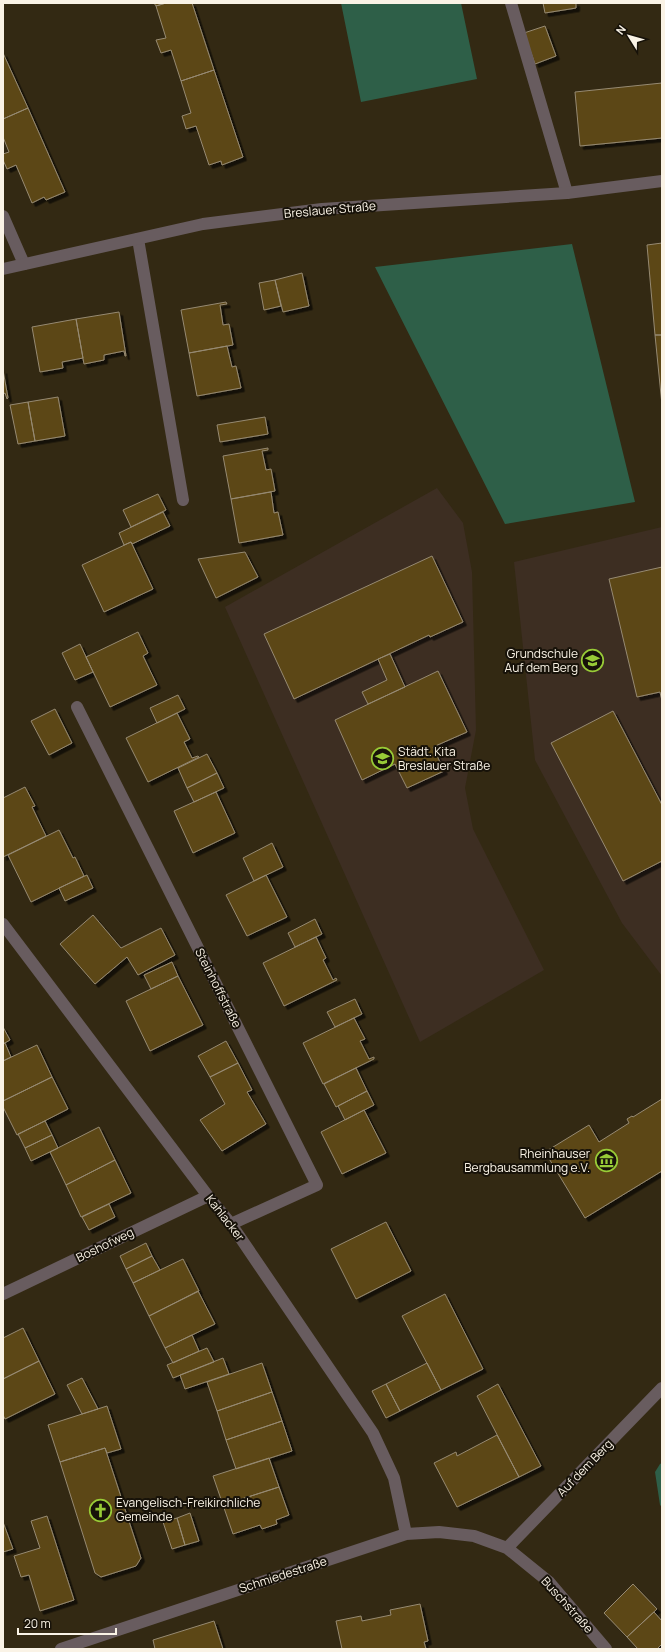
<svg xmlns="http://www.w3.org/2000/svg" width="665" height="1652" font-family="Manrope,sans-serif">
<style>
.education{fill:#3d2e22}
.green{fill:#2e5f48}
.building{fill:#5c4616;stroke:#968a72;filter:url(#shadow)}
.lines{fill:none;stroke-linecap:round;stroke-linejoin:round}
.lane{stroke:#685c5f;stroke-width:12}
.street{stroke:#685c5f;stroke-width:12}
.labels{text-anchor:middle;stroke-width:4;stroke-linejoin:round;paint-order:stroke}
.street-label{font-size:12px;fill:#faf3e6;stroke:#171209}
.poi-label{font-size:12px;fill:#faf3e6;stroke:#171209;text-anchor:end}
</style>
<defs>
<filter id="shadow"><feDropShadow dx="3.5" dy="3.5" stdDeviation="0" flood-color="#0009"/></filter>
</defs>
<rect width="100%" height="100%" fill="#332913"/>
<path class="education" d="M437,488L463,523L472,572L476,730L465,788L473,829L544,970L420,1042L225,607Z
M662,527V976L622,923L535,760L514,562Z"/>
<path class="green" d="M341,3H461L477,79L361,102Z
M572,244L635,502L505,524L375,267Z
M662,1463V1507L660,1505L655,1472L660,1464Z"/>
<path class="building" d="M154,3H166L156,6Z
M166,3H192L214,70L181,81L171,50L161,53L156,40L166,38L156,6Z
M543,3H576V8L545,13Z
M545,26L556,56L535,64L524,33Z
M3,53L28,108L3,119Z
M214,70L243,157L222,165L221,161L209,165L196,126L186,129L182,116L191,113L181,81Z
M662,83V138L580,146L575,92Z
M28,108L65,192L46,200L44,197L32,203L16,165L7,169L3,160V154L9,152L3,137V119Z
M662,243V335H655L647,245Z
M302,273L309,306L283,312L275,280Z
M275,280L281,306L264,310L259,283Z
M226,302L227,304L220,305L223,325L229,324L233,345L189,353L181,310Z
M119,312L126,356H125L124,351L104,355V360L84,364L76,319Z
M76,319L83,358L62,362L63,368L40,372L32,327Z
M655,335H662V405Z
M227,346L232,367L236,366L241,388L197,396L189,353Z
M3,370L8,398L7,399L5,393L3,394Z
M58,397L65,436L35,441L28,402Z
M28,402L35,441L18,444L10,405Z
M265,417L268,434L220,442L217,425Z
M268,448V450L262,451L266,470L271,469L275,491L231,499L223,456Z
M271,492L274,513L278,512L283,535L239,543L231,499Z
M158,494L166,510L131,527L123,510Z
M163,512L170,526L132,544L131,542L124,545L119,533Z
M131,542L153,589L104,612L82,565Z
M245,552L258,577L216,598L198,559Z
M432,556L463,622L430,637L429,635L294,699L264,634Z
M662,567V701L660,692L637,697L609,579Z
M138,632L148,653L143,656L157,685L110,707L86,657Z
M80,644L93,672L75,680L62,653Z
M390,654L405,687L368,704L362,692L387,680L378,659Z
M438,671L467,732L433,747L444,771L407,788L395,764L362,780L335,720Z
M178,695L185,709L157,723L150,708Z
M55,709L72,743L49,755L31,721Z
M613,711L662,805V861L623,881L551,743Z
M177,713L190,739L184,742L192,758L198,756L199,757L148,782L126,738Z
M207,754L217,773L187,788L178,768Z
M217,773L224,788L194,802L187,788Z
M25,787L35,806L32,807L46,836L3,857V798Z
M216,792L235,833L193,853L174,811Z
M59,830L73,858L75,857L84,876L31,902L8,855Z
M272,843L283,867L254,881L243,858Z
M87,875L93,888L65,901L59,888Z
M266,875L287,917L247,936L226,895Z
M93,915L121,948L161,928L175,955L138,975L127,957L95,984L60,944Z
M315,919L322,934L295,947L288,933Z
M316,937L326,958L323,960L333,980L336,978L337,980L284,1006L263,963Z
M172,962L178,976L151,989L144,975Z
M178,976L203,1025L150,1051L126,1001Z
M355,999L362,1014L335,1027L327,1012Z
M354,1018L365,1039L360,1041L369,1059L374,1057V1059L323,1084L303,1043Z
M3,1027L10,1040L3,1044Z
M226,1041L238,1063L210,1077L198,1056Z
M5,1043L11,1057L3,1061V1044Z
M37,1045L52,1077L3,1101V1061Z
M238,1063L252,1090L247,1092L266,1124L222,1151L200,1120L225,1104L210,1077Z
M356,1068L367,1091L336,1107L324,1084Z
M52,1077L68,1109L17,1135L3,1107V1101Z
M367,1091L374,1105L345,1120L338,1106Z
M662,1099V1171L585,1218L545,1152L589,1125L599,1142L629,1123L627,1119L632,1116L633,1117Z
M364,1110L386,1153L342,1174L321,1132Z
M45,1121L52,1135L25,1148L18,1134Z
M99,1127L115,1160L66,1185L50,1152Z
M52,1135L58,1148L31,1161L25,1148Z
M115,1160L131,1193L81,1217L66,1185Z
M109,1204L115,1217L89,1230L82,1217Z
M386,1222L411,1271L356,1299L331,1249Z
M146,1243L152,1256L126,1269L120,1256Z
M152,1256L160,1270L133,1283L126,1269Z
M183,1259L199,1291L149,1316L133,1283Z
M198,1291L215,1324L165,1348L149,1316Z
M445,1294L483,1369L441,1390L402,1316Z
M23,1328L39,1361L3,1379V1338Z
M192,1335L199,1351L173,1363L165,1348Z
M207,1348L214,1362L173,1378L167,1365Z
M223,1358L229,1374L185,1389L180,1375Z
M39,1361L55,1394L5,1419L3,1415V1379Z
M262,1363L272,1392L217,1411L207,1382Z
M427,1363L441,1390L400,1411L386,1384Z
M82,1378L98,1409L82,1414L67,1385Z
M386,1384L400,1411L386,1418L372,1391Z
M498,1384L541,1466L519,1477L477,1396Z
M272,1392L282,1421L226,1440L217,1411Z
M107,1406L121,1449L107,1453L105,1448L60,1462L48,1425Z
M282,1421L292,1451L236,1469L226,1440Z
M497,1435L519,1477L457,1507L434,1463L456,1452L457,1456Z
M105,1448L141,1558L136,1566L101,1577L95,1573L60,1462Z
M269,1458L279,1487L223,1505L213,1476Z
M279,1487L289,1515L276,1520L277,1524L262,1529L260,1525L233,1534L223,1505Z
M190,1513L199,1541L185,1545L177,1518Z
M47,1516L74,1600L40,1611L29,1575L21,1577L14,1556L40,1548L31,1521Z
M177,1518L185,1545L172,1549L163,1522Z
M3,1522L13,1549L3,1552Z
M633,1584L657,1609L627,1637L604,1613Z
M420,1604L428,1641L424,1642L426,1649H342L336,1621L361,1616L362,1621L391,1615L390,1610Z
M654,1612L662,1621V1644L657,1649H638L627,1637Z
M214,1621L223,1649H155L153,1640Z"/>
<g class="lines">
<path class="lane" d="M511,3L567,193
M3,216L24,264
M138,239L183,500"/>
<path class="street" d="M3,269L203,224L322,209L567,193L662,181
M77,707L317,1185L231,1224
M3,924L208,1196L231,1224L373,1433L394,1478L406,1534
M3,1294L208,1196
M507,1548L662,1388
M61,1649L406,1534L439,1532L474,1536L507,1548L549,1582L606,1649"/>
</g>
<defs>
<symbol id="school-ring" viewBox="-11 -11 22 22"><circle r="9.5" fill="#171209" stroke="#98cb37" stroke-width="1.5"/><path d="M0-5L7-2L0 1L-7-2ZM-4 1L0 2.5L4 1V4Q0 6-4 4Z" fill="#98cb37"/></symbol>
<symbol id="museum-ring" viewBox="-11 -11 22 22"><circle r="9.5" fill="#171209" stroke="#98cb37" stroke-width="1.5"/><path d="M0-6L6-3V-2H-6V-3ZM-5-1h2V3h-2ZM-1-1h2V3h-2ZM3-1h2V3H3ZM-6 4H6V6H-6Z" fill="#98cb37"/></symbol>
<symbol id="church-ring" viewBox="-11 -11 22 22"><circle r="9.5" fill="#171209" stroke="#98cb37" stroke-width="1.5"/><path d="M-1.2-6h2.4v3.5h3.3v2.4h-3.3V6h-2.4V-.1h-3.3v-2.4h3.3Z" fill="#98cb37"/></symbol>
</defs>
<g fill-rule="evenodd">
<use href="#school-ring" x="580" y="648" width="25" height="25"/>
<use href="#school-ring" x="370" y="746" width="25" height="25"/>
<use href="#museum-ring" x="594" y="1148" width="25" height="25"/>
<use href="#church-ring" x="88" y="1498" width="25" height="25"/>
</g>
<g class="labels">
<g class="street-label">
<text transform="translate(330 210) rotate(-5)" y="4">Breslauer Straße</text>
<text transform="translate(218 988) rotate(63)" y="4">Steinhoffstraße</text>
<text transform="translate(225 1218) rotate(52)" y="4">Kahlacker</text>
<text transform="translate(105 1245) rotate(-26)" y="4">Boshofweg</text>
<text transform="translate(585 1468) rotate(-46)" y="4">Auf dem Berg</text>
<text transform="translate(283 1575) rotate(-18)" y="4">Schmiedestraße</text>
<text transform="translate(567 1605) rotate(48)" y="4">Buschstraße</text>
</g>
<g class="poi-label">
<text x="578" y="658">Grundschule<tspan x="578" dy="14">Auf dem Berg</tspan></text>
<text x="398" y="756" text-anchor="start">Städt. Kita<tspan x="398" dy="14">Breslauer Straße</tspan></text>
<text x="590" y="1158">Rheinhauser<tspan x="590" dy="14">Bergbausammlung e.V.</tspan></text>
<text x="116" y="1507" text-anchor="start">Evangelisch-Freikirchliche<tspan x="116" dy="14">Gemeinde</tspan></text>
</g>
</g>
<rect width="665" height="1652" fill="none" stroke="#faf3e6" stroke-width="8"/>
<g transform="translate(629 36) rotate(307)" stroke="#171209" stroke-width="3" paint-order="stroke">
<path d="M0-3L7 15L0 10L-7 15Z" fill="#faf3e6"/>
<text y="-6" font-size="11" font-weight="bold" text-anchor="middle" fill="#faf3e6">N</text>
</g>
<path d="M18 1628v6h98v-6" fill="none" stroke="#faf3e6" stroke-width="2"/>
<text x="24" y="1628" font-size="12" fill="#faf3e6" stroke="#171209" stroke-width="3" paint-order="stroke">20 m</text>
</svg>
